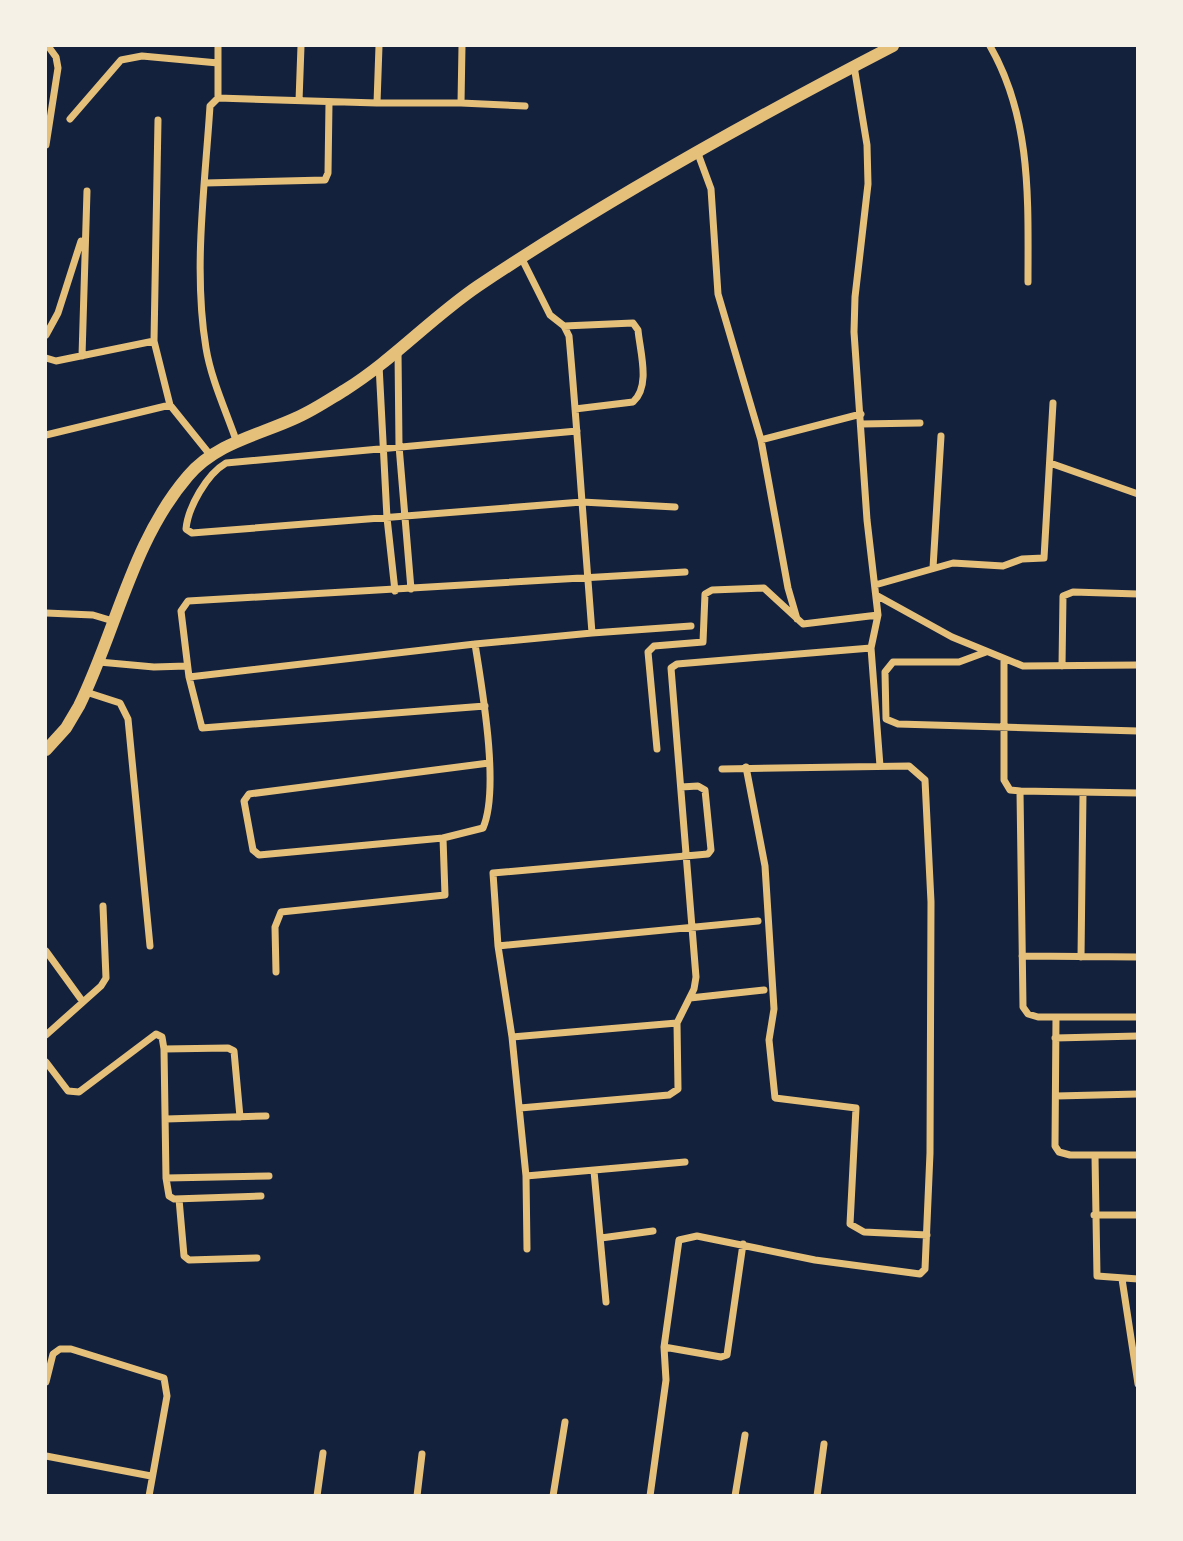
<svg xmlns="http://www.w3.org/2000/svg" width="1183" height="1541" font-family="'Archivo Narrow',sans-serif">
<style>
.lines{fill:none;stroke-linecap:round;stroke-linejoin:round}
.minor{stroke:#e5c07b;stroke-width:7}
.secondary{stroke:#e5c07b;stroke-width:12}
</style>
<rect width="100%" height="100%" fill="#14213d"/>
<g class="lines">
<path class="minor" d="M462,46L461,103L525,106
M990,46C1032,119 1028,201 1028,282
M854,66L867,145L868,184L855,297L854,332L867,520L878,615L871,648L880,766
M218,98V46
M299,101L301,46
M377,103H461
M70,119L121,60L142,56L218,63
M158,120L154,341L170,405L211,456
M46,145L58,68L56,57L48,46
M697,151L711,189L718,294L761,440L788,588L797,619
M205,183L325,180L328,173L329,103
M522,259L550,315L564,326L569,336C574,391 578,447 582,502L192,533L186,529C188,507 207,474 226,463L577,431
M564,326L633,323L638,330C640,352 651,386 633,402L575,409
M46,335L58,313L81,241
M398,351L399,446L411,589
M82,356L87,191
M46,358L56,361L154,341
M379,365L387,518L395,591
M861,424L920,423
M46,435L170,405
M236,440C226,411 211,379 206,348C193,270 205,185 210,106L218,98L377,103L379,46
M761,440L861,414
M1050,463L1138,494
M933,568L941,436
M875,585L953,563L1003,566L1022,559L1044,558L1053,403
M876,595L952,637L1023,666L1138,665
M46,613L93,615L113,621
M592,633L691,626
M986,652L959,662H893L885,672L886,719L898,724L1138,731
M1004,660V780L1010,790L1020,791L1023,1007L1028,1014L1038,1017H1138
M99,662L154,667L187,666
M1062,666L1063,596L1073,592L1138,594
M189,677L475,644
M86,692L120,703L128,719L150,946
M485,706L202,728L189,677L181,611L188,601L685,572
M657,749L648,652L654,646L703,642L705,594L712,590L764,588L803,624L878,615
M746,767L765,866L774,1009L769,1040L775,1098L856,1108L850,1224L864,1232L927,1235
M1020,791L1138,793
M443,838L259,855L253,850L244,801L249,794L489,763
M498,946L758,921
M46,951L83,1002
M1022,956L1138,957
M1081,957L1083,793
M276,972L275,927L281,912L445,895L443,838L483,828C500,789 482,688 475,644L592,633L582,502L675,507
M690,998L764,990
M1056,1017L1055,1146L1059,1152L1070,1155H1138
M46,1035L101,986L106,978L103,906
M512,1037L498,946L493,873L708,854L711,850L705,790L698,786L681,787
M1055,1038L1138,1036
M164,1049L228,1048L234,1051L240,1117
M46,1062L68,1091L79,1092L156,1034L162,1037L164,1049L166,1178L269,1176
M1056,1096L1138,1094
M520,1108L669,1095L678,1089L677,1023L694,989L696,977L671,668L677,664L871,648
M166,1119L266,1116
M1095,1156L1097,1276L1138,1279
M594,1171L606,1302
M526,1176L685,1162
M166,1178L169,1196L174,1199L261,1196
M179,1199L184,1256L189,1260L257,1258
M1094,1215H1138
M601,1238L653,1231
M527,1249L526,1176L512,1037L677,1023
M1122,1279L1138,1384
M664,1347L721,1357L727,1355L743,1244
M46,1382L53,1354L60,1349H71L164,1378L167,1396L149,1496
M46,1456L151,1476
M317,1496L323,1453
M417,1496L422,1454
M553,1496L565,1422
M650,1496L666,1380L664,1347L679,1240L697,1236L815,1260L920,1274L925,1269L930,1153L931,902L925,780L909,766L722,769
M735,1496L745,1435
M817,1496L824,1444"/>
<path class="secondary" d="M46,750L66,728L79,706C116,631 132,541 188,476C217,442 260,435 298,417C314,410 330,399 345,390C393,360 431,318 478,286C611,197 752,119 893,46"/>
</g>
<rect width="1183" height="1541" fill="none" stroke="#f6f1e7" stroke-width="94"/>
</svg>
